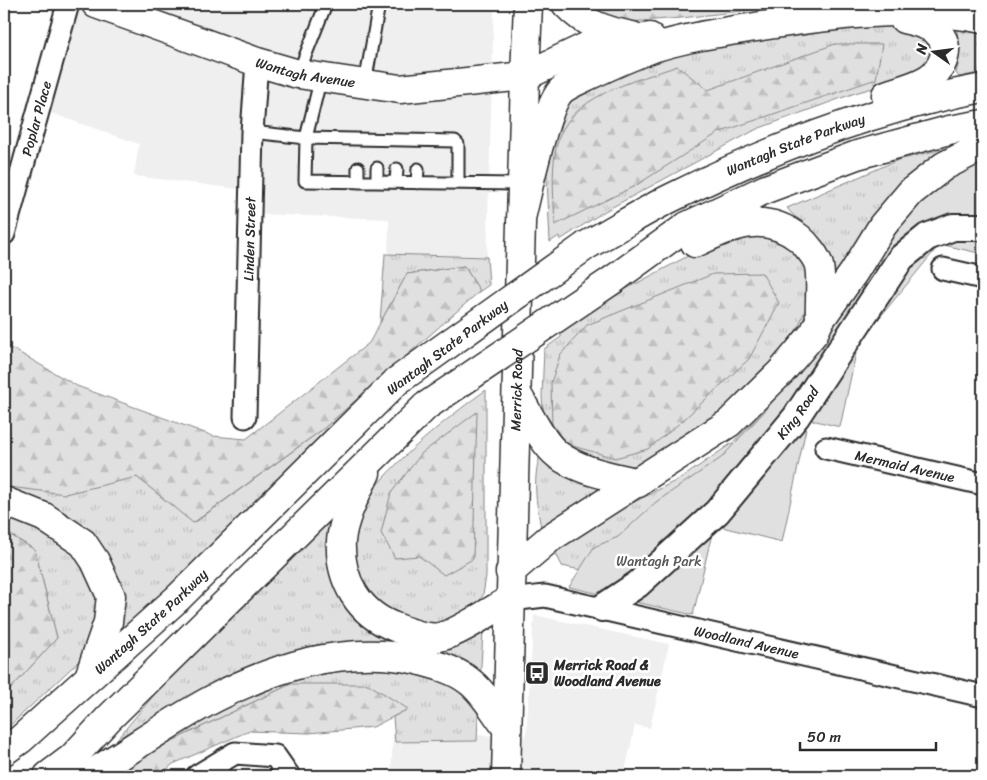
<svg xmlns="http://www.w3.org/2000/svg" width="987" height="780" font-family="Sriracha,sans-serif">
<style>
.built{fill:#efefef}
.grass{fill:url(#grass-tufts);stroke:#868686}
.forest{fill:url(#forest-firs);stroke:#868686}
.green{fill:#e0e0e0;stroke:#868686}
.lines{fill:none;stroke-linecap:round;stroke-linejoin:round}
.service-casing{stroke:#2b2b2b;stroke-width:15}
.minor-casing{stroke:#2b2b2b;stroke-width:25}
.tertiary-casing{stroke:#2b2b2b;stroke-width:30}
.secondary-casing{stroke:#2b2b2b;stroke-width:31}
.primary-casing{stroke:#2b2b2b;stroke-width:31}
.motorway-casing{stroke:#2b2b2b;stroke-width:31}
.service{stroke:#fff;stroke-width:11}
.minor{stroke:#fff;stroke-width:21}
.tertiary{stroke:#fff;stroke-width:26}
.secondary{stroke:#fff;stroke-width:28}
.primary{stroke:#fff;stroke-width:28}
.motorway{stroke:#fff;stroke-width:28}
.motorway-bridge-casing{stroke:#2b2b2b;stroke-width:31;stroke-linecap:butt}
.motorway-bridge{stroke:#fff;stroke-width:28}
.labels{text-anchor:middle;stroke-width:5;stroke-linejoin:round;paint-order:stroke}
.street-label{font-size:14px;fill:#2b2b2b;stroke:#fff}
.park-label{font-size:14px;fill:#585858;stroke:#fff}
.poi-label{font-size:14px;font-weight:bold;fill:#2b2b2b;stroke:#fff;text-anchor:start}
</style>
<defs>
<pattern id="grass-tufts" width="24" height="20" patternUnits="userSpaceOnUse" patternTransform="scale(1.25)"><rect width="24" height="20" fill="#e0e0e0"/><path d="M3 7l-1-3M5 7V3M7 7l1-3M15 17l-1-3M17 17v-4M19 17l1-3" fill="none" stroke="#c0c0c0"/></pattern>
<pattern id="forest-firs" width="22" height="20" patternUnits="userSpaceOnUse" patternTransform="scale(1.25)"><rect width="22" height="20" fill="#e0e0e0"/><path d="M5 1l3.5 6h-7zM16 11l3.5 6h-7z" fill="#c0c0c0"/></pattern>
</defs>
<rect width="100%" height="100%" fill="#fff"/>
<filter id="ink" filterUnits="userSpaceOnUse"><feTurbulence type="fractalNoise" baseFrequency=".02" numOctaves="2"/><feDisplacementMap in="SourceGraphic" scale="10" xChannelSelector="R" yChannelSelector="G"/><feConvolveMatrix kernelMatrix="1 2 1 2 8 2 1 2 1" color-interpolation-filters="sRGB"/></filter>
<g filter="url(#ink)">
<path class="built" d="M52,4H494L487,257L388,258L389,219L256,214L255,191L134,176L139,144L42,110L69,10Z
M534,615L669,644L650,728L635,725L624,776H391L393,732L526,737Z"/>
<path class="grass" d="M957,25L983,29V72L959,77L956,73L958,65Z
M875,26L910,27L925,33L936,56L918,75L855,93L757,129L605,211L560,240L559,236L550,242L546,158L570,96L659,57L812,31Z
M971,142L830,293C826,273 826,248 813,232C805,223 795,219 787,208L898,160Z
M731,233H773L807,262L809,300L799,326L770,368L721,414L645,464L609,469L570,455L544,423L542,396L544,349L561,337V331L626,289Z
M385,254L487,257L489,285L480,291L464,266L407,274L380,323Z
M376,381L106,650L111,573L4,488V483L9,487L137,477L194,523L323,429Z
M803,384L614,577L562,566L553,547L570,535L683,477L732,443L791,385Z
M486,390V576L483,595L473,613L449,627L399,622L357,589C355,578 346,538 349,529C361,486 449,416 486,390Z
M541,453L610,485L553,523L541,527C536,504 532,476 541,453Z
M341,508L366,624L483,632L480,683L337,648L101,758L185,658Z
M4,512L35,524L81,554L101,596L95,639L78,662L4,731V696L57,638L35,550L4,531Z
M369,660L430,671L471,696L478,714L477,741L395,742L393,717L408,709L291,684L170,742L112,776L249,686Z"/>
<path class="forest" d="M581,4H804L681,18L615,23Z
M835,44H882L876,79L718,133L635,186L555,225C554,200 551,173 556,148C566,95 635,82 677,66L708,90Z
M464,266L480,291L323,429L193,523L137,477L65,494L9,487L4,483V349H13L77,386L213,436L246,439L369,343L407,274Z
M762,273L779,303L749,359L681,422L648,449L615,458L569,445L552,427L551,383L560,355L587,325L713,274Z
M477,412L473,559L444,575L419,556L395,558L381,533L391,493L422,453Z
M4,531L35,550L57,638L4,696Z
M291,684H368L408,709L373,727L309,733L249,731L173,764L159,776H112L170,742Z"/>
<path class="green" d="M983,160V254L940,244L858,344L840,427L808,419L782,542L714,525L693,615L569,587L594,547L618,537L656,502L721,458L763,413L805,363L874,251L920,199L965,166Z"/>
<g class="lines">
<defs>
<path id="service" d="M298,74L326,4
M321,77L306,138L305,181L523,184
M365,84L379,4
M252,132L306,138L455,141L458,144V183
M358,182V168
M377,182V168
M396,182L397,169
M417,183L418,169"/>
<g id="minor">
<path id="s1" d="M4,234L68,4"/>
<path d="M943,269L983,278"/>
<path id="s2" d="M245,417L252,132L257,62"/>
<path id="s3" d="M826,448L983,484"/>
<path id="s4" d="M510,600L545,596L983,696"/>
<path d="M197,776L235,753L275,756L289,776"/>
</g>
<g id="tertiary">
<path id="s5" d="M602,608L638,584L717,512L796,417L901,258L927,237L953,227H983"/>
</g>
<g id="secondary">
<path id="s6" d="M96,4L257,62L298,74L400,89L525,76"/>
</g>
<g id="primary">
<path id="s7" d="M506,776L525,76L528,4"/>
</g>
<g id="motorway">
<path d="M566,4C584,24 606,31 632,36"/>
<path d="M525,76L586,47L650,37"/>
<path d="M886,95C899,90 914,87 926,80C943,71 953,46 937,32C928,24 915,22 904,19"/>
<path d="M522,214C528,190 546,102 563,89C571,83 582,79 590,75C611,65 631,56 653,48C684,38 717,33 749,28C825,16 908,4 983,19"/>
<path d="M695,243C732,226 762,210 799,238C806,244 817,257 819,266C822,282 819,303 820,320"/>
<path id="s8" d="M587,245C616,229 644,211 673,197C772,148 875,108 983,88"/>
<path d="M614,279L687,226L766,189L857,155L949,130L983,124"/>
<path d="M517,394C528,412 542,443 558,455C581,472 612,476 638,483"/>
<path d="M366,473C356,494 343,518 341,541C339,580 359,614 395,627C408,632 429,641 443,636C460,632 493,609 510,600"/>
<path d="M4,501L44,517L83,543L95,561L111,596L108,622L90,674"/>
<path d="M510,572L550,538L729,423L781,372L814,333L820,320L854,272L883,225L911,192L944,166L983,146"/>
<path id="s9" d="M4,751L21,739L179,597L397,381"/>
<path d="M48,776L72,758L108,719L426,406"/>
<path d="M88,776C163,730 220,684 308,662C344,654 380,651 417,660C435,665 454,669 469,681C484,692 495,713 507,728"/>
</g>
</defs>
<use href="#service" class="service-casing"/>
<use href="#minor" class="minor-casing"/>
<use href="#tertiary" class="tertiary-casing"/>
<use href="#secondary" class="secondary-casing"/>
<use href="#primary" class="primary-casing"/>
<use href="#motorway" class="motorway-casing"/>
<use href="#service" class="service"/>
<use href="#minor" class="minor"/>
<use href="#tertiary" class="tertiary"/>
<use href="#secondary" class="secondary"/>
<use href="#primary" class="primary"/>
<use href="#motorway" class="motorway"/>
<defs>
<path id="motorway-bridge" d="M397,381L587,245
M426,406L614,279"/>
</defs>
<use href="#motorway-bridge" class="motorway-bridge-casing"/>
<use href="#motorway-bridge" class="motorway-bridge"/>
</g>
</g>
<defs>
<symbol id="bus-square" viewBox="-11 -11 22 22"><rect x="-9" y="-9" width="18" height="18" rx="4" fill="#2b2b2b" stroke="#fff"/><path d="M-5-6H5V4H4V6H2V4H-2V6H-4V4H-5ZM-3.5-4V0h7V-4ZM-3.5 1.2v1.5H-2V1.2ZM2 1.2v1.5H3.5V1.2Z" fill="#fff"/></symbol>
</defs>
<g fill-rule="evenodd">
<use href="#bus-square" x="523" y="659" width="28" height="28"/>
</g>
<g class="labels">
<g class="street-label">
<text dy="5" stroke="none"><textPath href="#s6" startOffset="221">Wantagh Avenue</textPath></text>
<text dy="5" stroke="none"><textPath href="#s1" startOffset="120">Poplar Place</textPath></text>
<text dy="5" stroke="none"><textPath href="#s8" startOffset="232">Wantagh State Parkway</textPath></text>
<text dy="5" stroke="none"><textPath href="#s2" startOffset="178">Linden Street</textPath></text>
<text transform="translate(447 347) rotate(-37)" y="5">Wantagh State Parkway</text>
<text dy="5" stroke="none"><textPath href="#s7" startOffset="386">Merrick Road</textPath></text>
<text dy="5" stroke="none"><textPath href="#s5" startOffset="278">King Road</textPath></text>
<text dy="5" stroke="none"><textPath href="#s3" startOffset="81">Mermaid Avenue</textPath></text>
<text dy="5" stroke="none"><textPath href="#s9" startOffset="196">Wantagh State Parkway</textPath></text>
<text dy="5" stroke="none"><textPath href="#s4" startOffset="242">Woodland Avenue</textPath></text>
</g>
<g class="park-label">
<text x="659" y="566">Wantagh Park</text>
</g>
<g class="poi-label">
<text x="554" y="670">Merrick Road &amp;<tspan x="554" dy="16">Woodland Avenue</tspan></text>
</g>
</g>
<rect width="987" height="780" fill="none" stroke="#fff" stroke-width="20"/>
<rect x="10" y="10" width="967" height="760" fill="none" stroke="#2b2b2b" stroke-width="2" filter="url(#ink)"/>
<g transform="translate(934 52) rotate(284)" stroke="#ffffff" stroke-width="4" paint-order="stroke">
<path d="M0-4L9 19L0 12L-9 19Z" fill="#2b2b2b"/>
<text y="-8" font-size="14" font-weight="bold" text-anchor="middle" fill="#2b2b2b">N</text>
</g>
<path d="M800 742v8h136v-8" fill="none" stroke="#2b2b2b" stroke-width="2.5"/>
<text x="807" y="742" font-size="15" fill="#2b2b2b" stroke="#ffffff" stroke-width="4" paint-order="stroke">50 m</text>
</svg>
